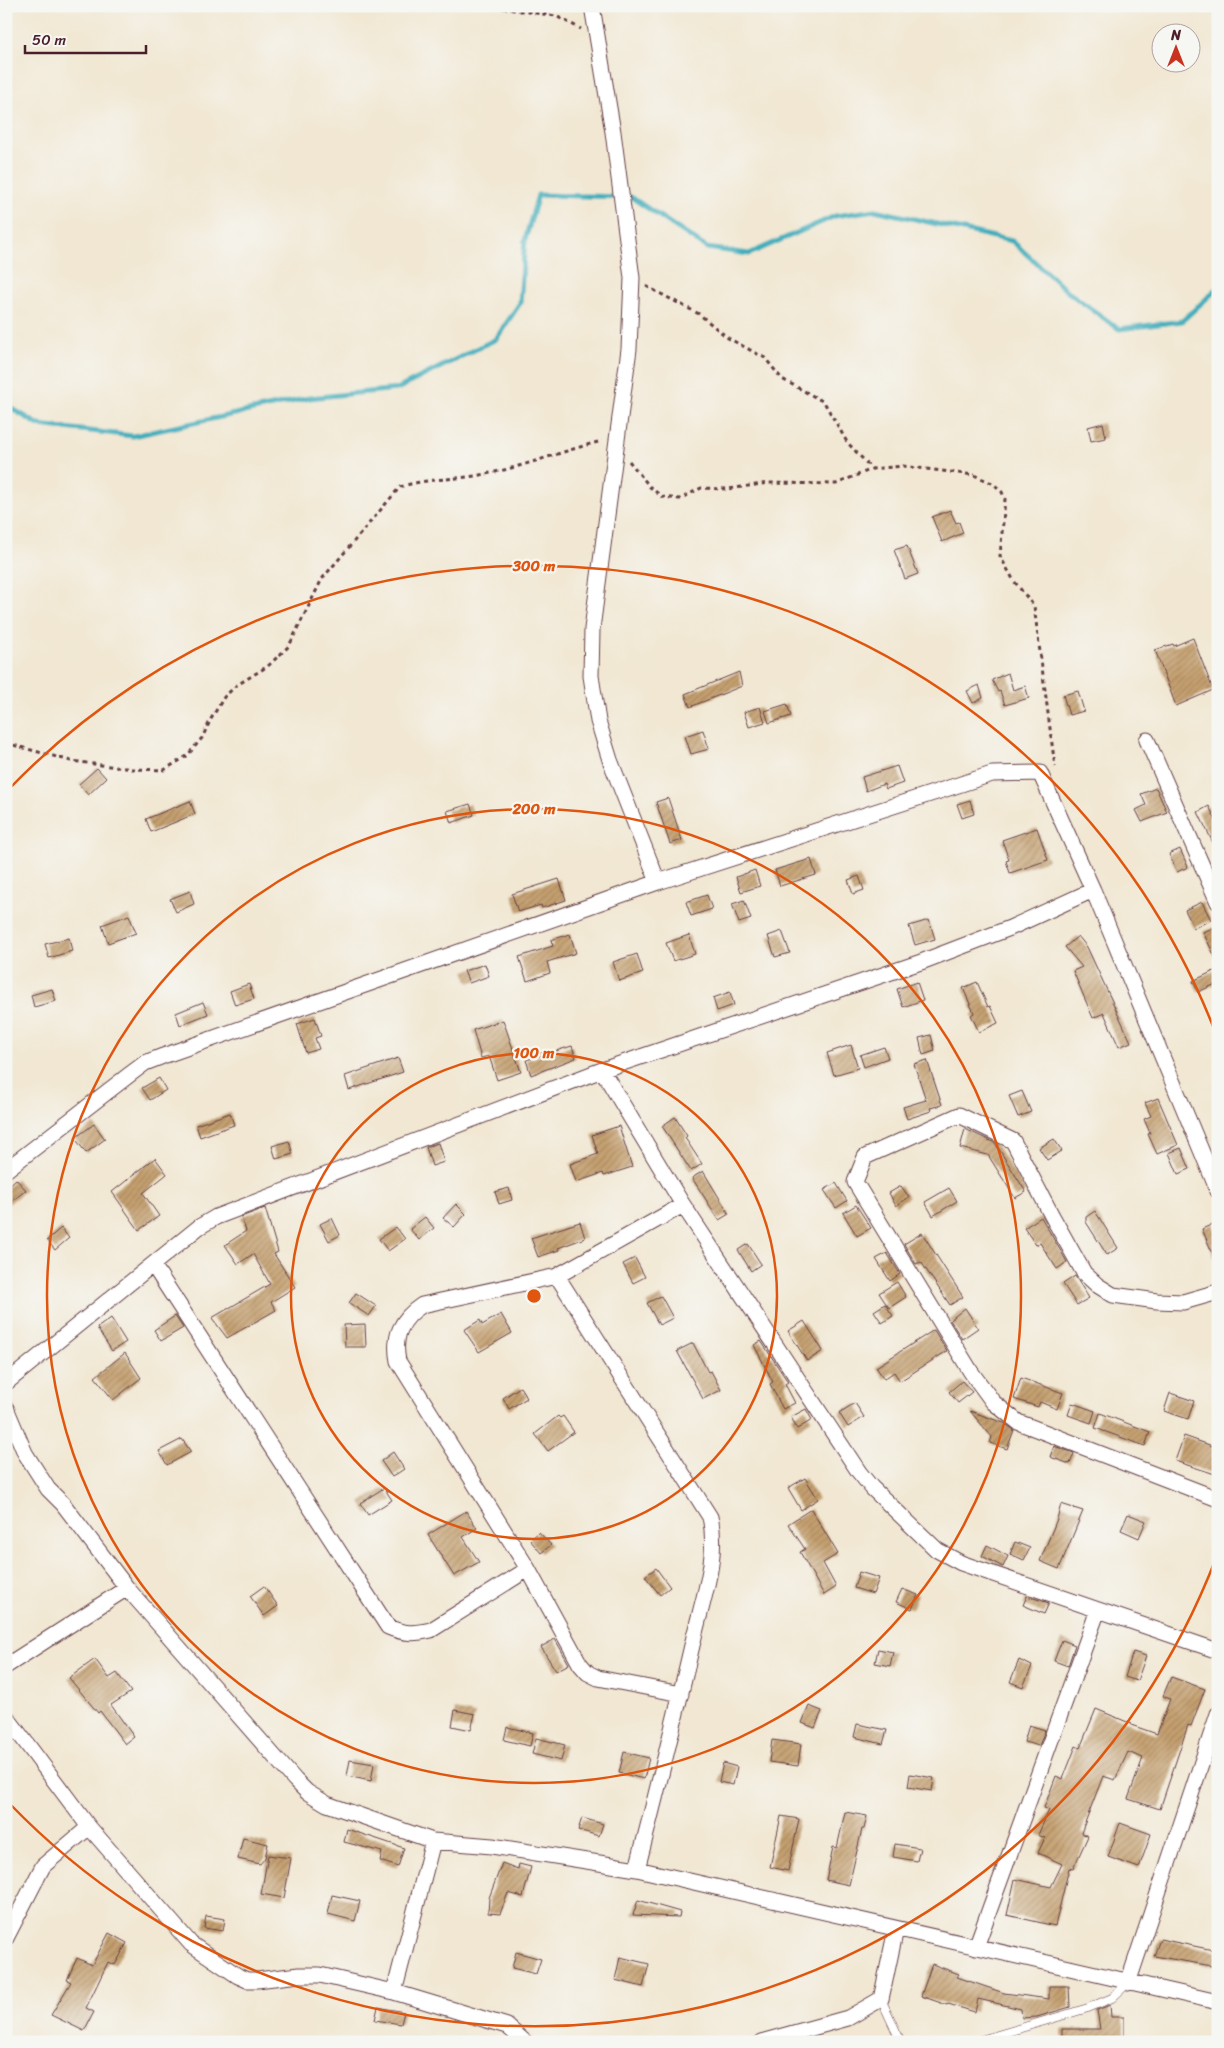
<svg xmlns="http://www.w3.org/2000/svg" width="1224" height="2048" font-family="Sriracha,sans-serif">
<style>
.lines{fill:none;stroke-linecap:round;stroke-linejoin:round}
.stream{stroke:#3fadbc;stroke-width:5}
.building{fill:url(#building-hatch)}
.lane-casing{stroke:#633d44;stroke-width:9}
.street-casing{stroke:#633d44;stroke-width:17}
.path{stroke:#633d44;stroke-width:3;stroke-dasharray:4 4;stroke-linecap:butt}
.lane{stroke:#fff;stroke-width:8}
.street{stroke:#fff;stroke-width:15}
.ring{fill:none;stroke:#e0560e;stroke-width:2.5}
.centre{fill:#e0560e;stroke:#f6f6f2;stroke-width:2.5}
.ring-label{font-size:15px;text-anchor:middle;font-weight:bold;fill:#e0560e;stroke:#f6f6f2;stroke-width:4.5;stroke-linejoin:round;paint-order:stroke}
</style>
<defs>
<pattern id="building-hatch" width="6" height="6" patternUnits="userSpaceOnUse" patternTransform="scale(1.25)"><rect width="6" height="6" fill="#c5a070"/><path d="M-1 1l2-2M0 6l6-6M5 7l2-2" fill="none" stroke="#a2825c"/></pattern>
</defs>
<rect width="100%" height="100%" fill="#f6f6f2"/>
<filter id="ink" filterUnits="userSpaceOnUse"><feTurbulence type="fractalNoise" baseFrequency=".02" numOctaves="2"/><feDisplacementMap in="SourceGraphic" scale="10" xChannelSelector="R" yChannelSelector="G"/><feConvolveMatrix kernelMatrix="1 2 1 2 8 2 1 2 1" color-interpolation-filters="sRGB"/></filter>
<filter id="wash" filterUnits="userSpaceOnUse"><feTurbulence type="fractalNoise" baseFrequency=".0096" numOctaves="4" result="noise"/><feDisplacementMap in="SourceGraphic" scale="20" xChannelSelector="R" yChannelSelector="G"/><feGaussianBlur stdDeviation="1.12" result="paint"/><feColorMatrix in="noise" values="0 0 0 0 0 0 0 0 0 0 0 0 0 0 0 0 0 1.4 0 .05"/><feComposite in="paint" operator="in"/></filter>
<g filter="url(#wash)">
<rect width="100%" height="100%" fill="#f1e7d2"/>
<g class="lines">
<path class="stream" d="M6,405L39,425L133,436L309,398L397,389L496,339L520,303L525,240L538,195L631,197L707,248L749,254L835,216L875,210L1012,241L1068,292L1119,329L1182,321L1218,288"/>
</g>
<g id="blocks">
<path class="building" d="M1103,423L1106,438L1091,441L1088,427Z
M950,510L956,523L959,522L963,533L942,542L932,517Z
M907,546L918,574L905,579L894,550Z
M1193,638L1213,690L1176,706L1155,650L1173,644L1174,646Z
M739,672L742,686L690,707L685,694Z
M1008,673L1013,690L1025,686L1029,698L1005,705L1000,691L998,692L992,680Z
M979,685L983,698L973,703L967,691Z
M1078,691L1084,711L1069,715L1063,695Z
M787,704L791,716L769,723L765,711Z
M760,707L765,722L749,727L744,712Z
M703,730L709,749L691,754L685,736Z
M897,766L903,783L886,789L884,784L866,791L862,777Z
M97,768L106,778L88,795L79,784Z
M1156,788L1167,812L1142,822L1136,810L1146,805L1141,794Z
M668,798L682,840L670,844L656,802Z
M970,800L974,814L962,818L957,804Z
M190,801L195,814L151,832L146,819Z
M470,804L474,815L451,823L447,811Z
M1209,806L1218,825V846L1215,847L1198,812Z
M1037,828L1048,860L1010,873L1006,861L1009,860L1002,840Z
M1180,849L1188,867L1177,872L1169,854Z
M811,859L816,875L780,886L775,870Z
M755,870L760,886L741,892L736,877Z
M859,876L864,890L853,894L848,880Z
M559,879L566,900L542,908L541,905L518,912L512,894Z
M190,891L194,904L176,912L170,899Z
M707,895L712,909L691,916L686,902Z
M744,900L751,919L739,923L732,904Z
M1202,902L1211,920L1194,928L1185,910Z
M129,915L136,933L108,943L102,925Z
M929,920L935,939L915,945L909,926Z
M1218,926V963L1203,932Z
M782,931L790,953L775,957L768,936Z
M570,934L576,953L547,962L550,973L527,981L519,957L553,946L551,940Z
M689,935L695,954L673,961L666,943Z
M1078,936L1087,947L1131,1042L1119,1047L1104,1013L1093,1018L1073,971L1082,967L1065,947Z
M69,938L72,951L49,958L45,944Z
M637,954L643,973L619,981L613,962Z
M485,964L489,976L469,983L464,971Z
M1218,969V983L1198,992L1193,981Z
M917,982L923,1000L903,1007L897,989Z
M977,982L988,1007L990,1006L998,1023L979,1032L971,1015L974,1013L963,988Z
M249,984L254,999L235,1005L230,991Z
M52,989L56,1001L34,1007L31,995Z
M730,992L734,1005L717,1011L713,998Z
M203,1002L208,1014L180,1025L176,1013Z
M315,1018L321,1036L315,1038L319,1049L306,1053L297,1024Z
M503,1020L521,1072L497,1080L489,1056L481,1058L473,1030Z
M931,1035L935,1051L923,1055L919,1038Z
M851,1045L858,1068L834,1075L827,1053Z
M572,1046L576,1058L531,1075L526,1060Z
M884,1047L888,1058L864,1067L860,1055Z
M398,1058L403,1072L349,1090L345,1076Z
M927,1060L942,1105L930,1108L931,1111L907,1119L903,1107L926,1100L914,1064Z
M159,1078L166,1090L150,1100L142,1088Z
M1022,1091L1031,1112L1018,1117L1009,1096Z
M1158,1098L1178,1145L1157,1154L1148,1134L1150,1133L1144,1119L1151,1116L1145,1103Z
M230,1113L234,1125L200,1137L196,1125Z
M675,1117L687,1136L685,1138L702,1164L691,1171L662,1126Z
M94,1124L105,1139L86,1153L75,1138Z
M619,1126L632,1167L604,1176L603,1173L576,1182L570,1164L598,1154L592,1135Z
M965,1129L995,1143L1026,1192L1015,1198L988,1155L960,1148Z
M1054,1139L1062,1151L1047,1160L1039,1148Z
M289,1141L293,1154L276,1159L272,1146Z
M438,1143L444,1162L432,1166L426,1147Z
M1181,1148L1190,1169L1178,1174L1169,1153Z
M155,1158L167,1174L143,1193L159,1216L139,1230L112,1192Z
M703,1171L729,1214L719,1220L692,1178Z
M16,1179L26,1190L6,1206V1188Z
M836,1183L847,1201L836,1208L824,1190Z
M901,1186L909,1197L896,1206L889,1193Z
M509,1188L512,1200L499,1204L495,1192Z
M949,1188L957,1201L933,1216L925,1202Z
M456,1204L466,1214L454,1227L443,1218Z
M856,1205L871,1228L857,1236L843,1213Z
M265,1208L278,1252L274,1254L295,1287L271,1302L276,1310L227,1338L212,1318L270,1284L253,1254L238,1264L225,1245L246,1231L241,1217Z
M1095,1211L1118,1248L1107,1255L1086,1222V1217Z
M425,1217L434,1228L419,1240L410,1229Z
M1041,1217L1067,1262L1057,1269L1040,1243L1036,1245L1024,1228Z
M332,1218L340,1235L329,1241L320,1224Z
M580,1222L585,1238L558,1248L559,1250L538,1257L531,1238Z
M1213,1224L1218,1236V1266L1202,1229Z
M396,1227L405,1239L388,1251L379,1239Z
M61,1228L69,1238L55,1250L47,1240Z
M922,1233L963,1297L950,1305L921,1262L916,1264L904,1244Z
M748,1244L761,1264L751,1271L738,1250Z
M887,1253L900,1274L890,1281L876,1259Z
M635,1258L645,1277L633,1283L623,1264Z
M1075,1276L1089,1298L1077,1305L1063,1284Z
M897,1282L906,1297L889,1308L879,1293Z
M356,1293L376,1306L369,1316L349,1303Z
M661,1296L673,1318L659,1325L647,1303Z
M885,1304L893,1316L882,1323L874,1311Z
M965,1308L978,1328L962,1339L950,1320Z
M501,1314L512,1333L479,1352L464,1330L480,1320L482,1325Z
M175,1316L183,1328L161,1341L154,1330Z
M111,1318L126,1342L112,1351L97,1328Z
M804,1321L823,1351L807,1361L788,1331Z
M365,1324L366,1347H345L344,1325Z
M934,1330L947,1351L900,1381L894,1372L884,1379L876,1367Z
M761,1341L788,1382L785,1384L795,1403L783,1409L770,1384L773,1382L754,1345Z
M693,1343L708,1372L711,1371L721,1390L703,1399L677,1351Z
M125,1353L141,1378L113,1400L95,1377Z
M1021,1378L1063,1393L1057,1409L1040,1402L1038,1407L1014,1399Z
M962,1381L972,1392L958,1403L949,1392Z
M520,1387L527,1398L509,1409L503,1398Z
M1170,1393L1194,1401L1188,1419L1164,1411Z
M855,1403L864,1417L848,1427L839,1413Z
M1072,1403L1095,1411L1091,1423L1068,1415Z
M806,1409L812,1420L797,1429L791,1417Z
M970,1411L1004,1423L1014,1430L1007,1449L990,1443L992,1437Z
M1100,1413L1150,1432L1145,1446L1095,1428Z
M558,1416L560,1418L563,1416L574,1432L548,1451L535,1434Z
M1184,1436L1218,1448V1475L1175,1461Z
M182,1439L191,1452L167,1465L159,1451Z
M1054,1446L1074,1453L1070,1464L1050,1457Z
M393,1452L404,1469L392,1477L381,1461Z
M805,1478L818,1499L801,1510L788,1488Z
M384,1488L392,1500L368,1515L360,1503Z
M1061,1504L1083,1511L1059,1569L1040,1561L1057,1519Z
M811,1509L838,1554L823,1563L836,1587L824,1595L800,1552L805,1549L788,1524Z
M466,1511L477,1528L463,1537L479,1562L454,1576L428,1535Z
M1128,1514L1146,1521L1139,1538L1121,1530Z
M539,1532L551,1545L541,1553L530,1540Z
M1015,1542L1030,1548L1024,1560L1010,1554Z
M987,1545L1008,1556L1003,1567L982,1556Z
M656,1568L670,1587L660,1595L645,1576Z
M859,1572L879,1578L873,1594L854,1588Z
M264,1586L278,1606L264,1616L250,1596Z
M902,1589L918,1595L912,1609L896,1602Z
M1027,1596L1049,1603L1044,1614L1023,1605Z
M555,1639L569,1664L556,1671L541,1647Z
M1062,1640L1075,1645L1068,1666L1054,1661Z
M878,1649L893,1652L890,1666L875,1663Z
M1133,1652L1146,1656L1137,1681L1125,1677Z
M95,1659L109,1678L117,1673L131,1692L111,1705L134,1737L125,1744L100,1711L98,1713L69,1678Z
M1019,1660L1032,1666L1023,1687L1010,1682Z
M1171,1677L1205,1689L1191,1726L1188,1725L1160,1809L1128,1799L1143,1758L1128,1752L1115,1780L1103,1776L1081,1833L1088,1836L1073,1869L1069,1868L1055,1926L1007,1915L1015,1879L1051,1887L1062,1864L1038,1853L1045,1838L1038,1835L1049,1810L1044,1808L1056,1776L1063,1779L1076,1746L1080,1748L1096,1709L1132,1724L1131,1725L1157,1734L1170,1699L1163,1696Z
M809,1706L822,1711L815,1728L802,1723Z
M455,1710L475,1714L471,1730L452,1726Z
M857,1724L887,1730L883,1744L854,1737Z
M1029,1725L1045,1730L1039,1746L1024,1742Z
M507,1727L533,1733L530,1746L504,1740Z
M536,1738L565,1745L561,1761L532,1754Z
M772,1740L801,1744L798,1766L769,1762Z
M624,1752L649,1758L644,1779L619,1773Z
M350,1760L374,1764L371,1781L347,1776Z
M723,1763L737,1767L733,1785L719,1782Z
M910,1774L934,1778L932,1791L908,1787Z
M845,1812L867,1816L864,1829H862L849,1885L826,1880L833,1847L837,1848Z
M781,1816L799,1819L788,1871L770,1867Z
M582,1818L603,1824L599,1836L578,1830Z
M1120,1823L1151,1834L1139,1868L1108,1857Z
M347,1829L404,1848L398,1867L380,1861L382,1852L344,1842Z
M243,1838L268,1844L265,1858L260,1864L238,1859Z
M895,1844L920,1848L917,1861L893,1857Z
M268,1855L291,1858L284,1898L261,1894Z
M502,1863L518,1869L519,1864L531,1867L523,1897L508,1893L500,1914L488,1913L489,1898Z
M332,1895L360,1901L355,1921L328,1914Z
M638,1900L680,1912L679,1917L633,1915Z
M206,1916L225,1919L223,1931L204,1928Z
M109,1933L127,1943L115,1965L108,1962L86,2008L94,2012L84,2031L51,2015L71,1982L67,1980L77,1958L92,1965Z
M1160,1939L1218,1951V1967L1154,1956Z
M516,1952L541,1959L536,1974L512,1968Z
M620,1957L649,1964L643,1987L615,1980Z
M932,1964L959,1974L957,1977L1004,1993L1049,1999V1986H1069L1070,2007L1037,2017L1022,2018L1021,2009L978,1999L975,2012L948,2004L947,2005L921,1996Z
M1110,2005L1111,2017H1124V2041L1062,2042V2029H1100L1097,2010Z
M378,2007L404,2012L401,2024L375,2020Z"/>
</g>
</g>
<g filter="url(#ink)">
<use href="#blocks" fill-opacity="0" stroke="#633d44" stroke-width="1"/>
<g class="lines">
<defs>
<path id="lane" d="M881,1999L901,2042
M974,2042L1088,2008L1112,1998L1128,1983"/>
<path id="street" d="M592,6L613,132L632,278L629,349L592,629L591,676L598,721L610,760L658,882
M1147,740L1218,902
M602,1070L683,1205L859,1472L872,1488L937,1550L961,1563L1218,1651
M6,1170L129,1075L145,1063L163,1056L658,882L992,774L1040,773L1093,890L1218,1191
M153,1265L388,1627C404,1634 414,1634 431,1630L528,1569
M557,1276L710,1517C719,1556 703,1598 694,1637C676,1714 657,1792 637,1869
M1218,1292L1183,1302L1157,1301L1113,1295L1097,1285L1084,1273L1052,1216L1013,1141L959,1115L865,1157L855,1182L971,1372L993,1402L1018,1422L1218,1499
M6,1383L199,1227L216,1217L602,1070L921,962L1010,928L1093,890
M6,1408L25,1453L48,1489L63,1504L127,1588L295,1780L307,1792L327,1804L433,1841L492,1846L637,1869L1218,2002
M6,1666L127,1588
M681,1694L598,1678L588,1673L580,1664L528,1569L398,1361C393,1336 401,1319 422,1305L557,1276L683,1205
M6,1716L89,1827L191,1944L238,1976L247,1980H257L299,1975H320L394,1992L507,2026L525,2042
M6,1938L43,1866L89,1827
M976,1947L1098,1610
M1128,1983L1218,1714
M394,1992L433,1841
M761,2042L848,2018L881,1999L896,1929"/>
</defs>
<use href="#lane" class="lane-casing"/>
<use href="#street" class="street-casing"/>
<path class="path" d="M487,6L556,16L581,29
M646,286L699,314L728,338L765,358L782,379L824,402L847,442L872,469
M629,461L650,487L662,497L680,499L701,488L728,489L769,483L836,484L872,469L903,466L974,475L994,484L1002,492L1005,499L1000,556L1014,581L1034,606L1055,767
M6,743L71,761L133,769L164,770L187,756L202,738L211,719L224,697L237,685L268,666L289,646L322,579L400,487C427,478 453,480 480,475C522,468 561,451 602,441"/>
<use href="#lane" class="lane"/>
<use href="#street" class="street"/>
</g>
</g>
<g class="ring">
<circle cx="534" cy="1296" r="243"/>
<circle cx="534" cy="1296" r="487"/>
<path d="M1216 1558A730 730 0 0 1 9 1803M9 789A730 730 0 0 1 1216 1034"/>
</g>
<circle cx="534" cy="1296" r="8" class="centre"/>
<g class="ring-label">
<text x="534" y="571">300 m</text>
<text x="534" y="814">200 m</text>
<text x="534" y="1058">100 m</text>
</g>
<rect width="1224" height="2048" fill="none" stroke="#f6f6f2" stroke-width="25"/>
<g transform="translate(1176 48)"><circle r="24" fill="#f6f6f2" stroke="#b1a0a2"/>
<path d="M0-4L9 19L0 12L-9 19Z" fill="#c8321e"/>
<text y="-8" font-size="14" font-weight="bold" text-anchor="middle" fill="#4a1f2b">N</text>
</g>
<path d="M25 45v8h121v-8" fill="none" stroke="#4a1f2b" stroke-width="2.5"/>
<text x="32" y="45" font-size="15" fill="#4a1f2b" stroke="#f6f6f2" stroke-width="4" paint-order="stroke">50 m</text>
</svg>
